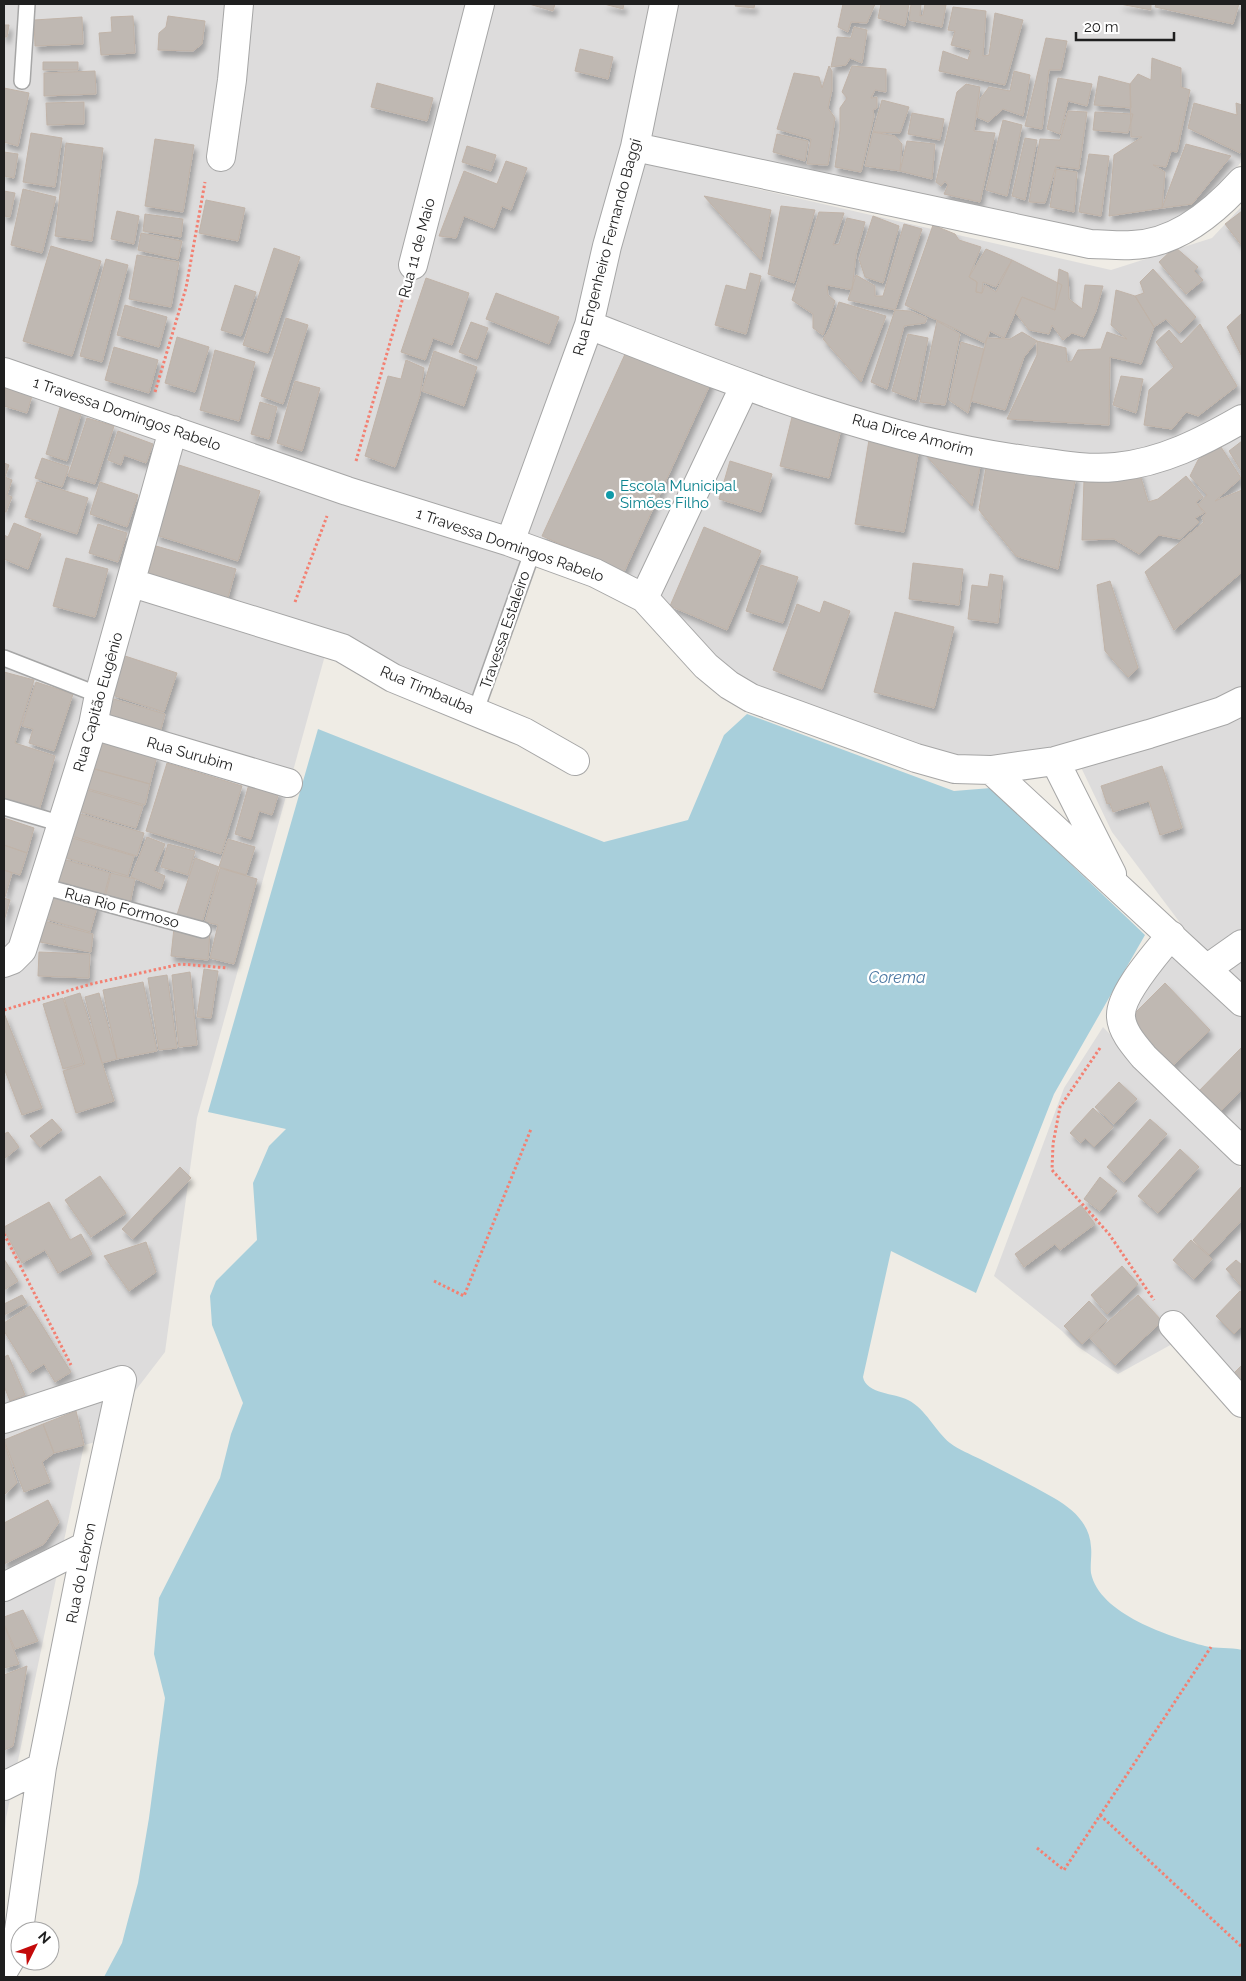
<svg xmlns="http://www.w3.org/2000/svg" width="1246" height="1981" font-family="Raleway,sans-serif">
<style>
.residential{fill:#dddcdc}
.water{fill:#a8cfdb}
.building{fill:#bfb8b2;stroke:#c0b3a8;filter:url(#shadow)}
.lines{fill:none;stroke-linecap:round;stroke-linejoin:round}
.service-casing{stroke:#a6a6a6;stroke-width:18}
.minor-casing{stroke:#a6a6a6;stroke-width:30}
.path{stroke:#f38072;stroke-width:3;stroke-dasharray:2.5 2.5;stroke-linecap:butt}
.service{stroke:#fff;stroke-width:15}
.minor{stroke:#fff;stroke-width:28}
.culture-dot{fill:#0f9aa8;stroke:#fff;stroke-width:2}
.labels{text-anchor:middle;stroke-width:4.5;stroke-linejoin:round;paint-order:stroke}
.street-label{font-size:15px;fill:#1f1f1f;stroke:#fff}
.culture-label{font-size:15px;fill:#0d838f;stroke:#fff;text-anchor:start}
.water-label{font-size:16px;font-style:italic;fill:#4c78a2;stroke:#fff}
</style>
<defs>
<filter id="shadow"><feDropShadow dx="3" dy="5.5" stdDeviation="2.5" flood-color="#0004"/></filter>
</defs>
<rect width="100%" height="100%" fill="#efece5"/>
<path class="residential" d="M4,4H654L640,162L1111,270L1212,238L1242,206V984L1184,928L1112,832L1078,761L981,770L712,672L638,598L537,554L473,707L332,630L197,1118L165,1352L96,1442L84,1445L6,1818L4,1846Z
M672,4H1242V161L1194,218L1099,240L644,144Z
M1173,953L1242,1013V1142L1130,1036L1133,1005Z
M1103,1027L1242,1169V1383L1192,1333L1118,1374L1077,1346L1062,1331L994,1276L1064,1088Z"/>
<path class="water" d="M747,714L954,791L991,788L1145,935L1054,1094L976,1293L891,1251L863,1377C866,1394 895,1393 908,1400C926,1409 935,1431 950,1443C959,1450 970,1454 980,1459C1005,1472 1030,1484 1054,1498C1073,1509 1090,1524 1091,1547C1092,1555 1090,1565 1091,1573C1099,1614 1170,1637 1205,1646C1217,1649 1230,1647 1242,1650V1977H104L122,1943L128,1920L138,1883L149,1818L165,1698L154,1654L159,1598L220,1478L231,1434L243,1403L212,1325L210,1296L216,1281L257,1240L253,1183L269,1146L286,1129L208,1112L318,729L604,842L688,820L724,735Z"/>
<path class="building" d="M529,4H555L553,11Z
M604,4H624L623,9Z
M736,4H755L754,8L735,6Z
M843,4H875L867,23L851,22L848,32L838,27Z
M881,4H909L905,26L878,18Z
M911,4H921L920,16L923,15L925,4L946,5L942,27L909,20Z
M1120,4H1151V10Z
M1156,4H1239L1233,24L1155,7Z
M953,7L986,11L983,56L989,55L995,13L1023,20L1005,85L939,71L943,51L968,60L971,50L951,45L955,31L948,30Z
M133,16L135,53L101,55L99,33L112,32L111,17Z
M168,16L205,21L202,44L193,51L158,50L159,33L166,27Z
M82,17L83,44L35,46L34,20Z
M4,25H9L7,37H4Z
M854,27L867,30L862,63L850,58L846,65L831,67L837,37L851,38Z
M1046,38L1067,41L1061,70H1049L1042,129L1025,126Z
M580,49L613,57L608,79L575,71Z
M1152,58L1181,68V87L1190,90L1177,152L1171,151L1166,167L1153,165L1165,172L1162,208L1109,216L1114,155L1142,137H1131L1130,84L1138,74L1151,80Z
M43,62H78V70H43Z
M829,66L832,71V90L828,108L835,118L828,165L807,164L811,139L777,129L794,73L819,77L822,88Z
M852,66L886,69V92L875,90L871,98L877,97V108L873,110L874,116L861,172L835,167L840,130V108L847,98L842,92Z
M95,71L96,94L44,96V73Z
M1014,71L1030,75L1023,116L1003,109L988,122L977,117L980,99L989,87L1010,91Z
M1099,76L1130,84L1131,108L1094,105Z
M1058,78L1092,84L1087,106L1068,101L1060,134L1047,129Z
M377,83L433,98L427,121L371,107Z
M966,84L980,87L974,131L995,133L980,202L944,194L948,185L945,181L941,186L936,182L957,92Z
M4,88L29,93L18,146L4,142Z
M882,100L909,107L900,133L873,132Z
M84,102V124L47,125L46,103Z
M1194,103L1237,115L1236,103L1242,105V149L1240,153L1188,128Z
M1068,111L1087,112L1079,169L1056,166L1045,203L1029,202L1040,139L1060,140Z
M1095,112L1133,114L1128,133L1093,130Z
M912,113L944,119L940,140L908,134Z
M1003,120L1022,125L1007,196L986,190Z
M873,132L895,136L902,144L900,171L865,166Z
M31,133L62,138L55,187L23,182Z
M777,134L808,141L805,161L773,152Z
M1025,138L1037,140L1025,200L1012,196Z
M155,139L194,145L183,212L145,206Z
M907,141L935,144L932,179L900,171Z
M66,143L103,148L92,241L55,236Z
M1186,144L1231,156L1192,204L1162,208Z
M467,146L496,155L491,171L462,162Z
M4,152L18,154L14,178L4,176Z
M1089,154L1109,156L1101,216L1079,212Z
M506,161L527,168L511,210L502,206L494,228L464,216L456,238L439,236L464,171L497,184Z
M1056,169L1077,172L1074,212L1050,207Z
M23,189L56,197L42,253L11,245Z
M4,191L15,193L10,217L4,216Z
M704,196L771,210L761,260Z
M206,200L245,208L238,241L199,233Z
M781,206L815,210L794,283L768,274Z
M117,211L139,216L134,244L111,239Z
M1242,211V246L1225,224Z
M819,212L844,213L833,245L839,244L847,218L865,222L856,255L852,290L827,285L828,295L835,301L823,335L813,328V314L792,300Z
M145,214L183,219L181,237L143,231Z
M873,216L899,226L883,283L865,277L859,259Z
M904,224L922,229L895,310L848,300L856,275L875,286V296H883Z
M933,225L955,234L959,240L981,247L969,277L977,282L976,292L982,293L985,285L996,292L1012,260L1062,285L1055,310L1022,297L1004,338L990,331L985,343L905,305Z
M141,233L182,241L178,259L138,250Z
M51,246L101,261L72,356L23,341Z
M1175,247L1198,267L1194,271L1203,280L1186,294L1159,262Z
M274,248L300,257L268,353L243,345Z
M986,249L1012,260L996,287L983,282L982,293L976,292L977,282L969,277Z
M137,255L179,262L171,307L129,299Z
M106,259L128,265L102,362L80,356Z
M1059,269L1068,273L1069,299L1082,309L1085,285L1103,286L1096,311L1084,337L1072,333L1063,340L1052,325L1049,334L1029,330L1015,312L1022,297L1055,310Z
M1153,269L1196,317L1179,333L1166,319L1154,327L1135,296L1144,293L1140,282Z
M750,273L761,276L746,334L715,325L726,285L746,290Z
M426,278L469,293L452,345L433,338L425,360L401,352Z
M235,285L256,292L241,336L221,330Z
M1116,290L1135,296L1154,327L1141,364L1110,357L1109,425L1007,419L1037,355V341L1066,348L1067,362L1072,361L1078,350L1101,349L1107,332L1127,339L1111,325Z
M496,293L559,317L549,344L486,319Z
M839,302L886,316L861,382L823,339L830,328Z
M125,305L167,317L159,347L117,335Z
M895,310L910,311L927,318L925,323L904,326L887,389L871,382Z
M1242,313V357L1227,327Z
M286,318L308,325L283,404L261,396Z
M937,321L960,334L945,405L920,402Z
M471,322L488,328L477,359L459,352Z
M1200,324L1237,386L1198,416L1186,412L1172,429L1144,425L1149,390L1174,367L1156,342L1169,330L1181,344Z
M1022,332L1037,341L1024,357L1005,410L971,401L987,338L1010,339Z
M908,334L928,338L916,400L892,391Z
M177,337L209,347L195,392L165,383Z
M631,341L714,376L624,572L542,536Z
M961,342L984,349L968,413L949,400Z
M114,347L158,360L149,393L105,380Z
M215,350L255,362L239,421L200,410Z
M434,351L477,367L464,406L422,391Z
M406,360L424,368L420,395L395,467L365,456L388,376L401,379Z
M1121,376L1143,379L1136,413L1113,405Z
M295,381L320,388L302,451L277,443Z
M5,388L32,396L27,413L4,406Z
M260,402L277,407L269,439L251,434Z
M61,404L82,411L67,461L46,454Z
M793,413L842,425L829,478L780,466Z
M87,418L114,426L95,484L68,476Z
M118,431L153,444L146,463L124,455L121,465L108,460Z
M870,434L920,443L904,532L855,524Z
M1242,441V472L1229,451Z
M1219,444L1241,478L1215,501L1242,490V572L1174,630L1145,572L1204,522L1202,518L1206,513L1198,505L1207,495L1190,476L1198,460Z
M922,451L982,457L972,506Z
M42,458L69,467L62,487L35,478Z
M730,461L772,474L761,512L719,499Z
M987,461L1076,476L1058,569L1016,556L979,510Z
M4,463L9,465L5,477L12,480L7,495L12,497L6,512H4Z
M179,465L260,491L238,561L156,535Z
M1139,471L1148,502L1158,499L1186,476L1203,497L1196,502L1204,513L1195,518L1199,522L1180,539L1159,535L1139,554L1114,539L1082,540L1084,480Z
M37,482L88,498L77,534L25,517Z
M100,482L138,495L127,527L90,514Z
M14,523L41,534L28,569L4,559V535L8,537Z
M98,524L127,533L118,562L89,553Z
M704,527L761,551L727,630L670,606Z
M156,546L236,569L227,601L147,577Z
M66,558L108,569L95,617L53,606Z
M913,563L963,569L959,605L909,599Z
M761,565L798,577L783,623L746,611Z
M990,574L1003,576L998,623L968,619L972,585L988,587Z
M1110,581L1138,668L1128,677L1105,651L1097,585Z
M824,601L850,611L822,689L773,670L797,604L820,613Z
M895,612L954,627L934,708L874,692Z
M125,656L177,673L164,712L112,695Z
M4,672L34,680L15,743L55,756L38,814L4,804Z
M36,682L73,694L54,751L29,743L33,729L22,726Z
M107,697L165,714L158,740L99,723Z
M99,740L157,756L150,784L91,768Z
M167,763L242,786L221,854L146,831Z
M1162,766L1182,828L1160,835L1149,801L1113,812L1110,803L1107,804L1101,786Z
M91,768L150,784L145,805L85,788Z
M249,784L279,792L272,815L259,811L251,839L235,834Z
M84,789L143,806L136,828L78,811Z
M74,812L144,833L137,856L68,835Z
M4,818L34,828L27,853L4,845Z
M69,837L134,856L128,876L63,857Z
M147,837L165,844L154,871L165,876L161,889L131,877Z
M228,839L255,847L246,875L219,867Z
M168,844L195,851L188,875L161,867Z
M4,845L27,853L20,875L4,870Z
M195,858L219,867L201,925L176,918Z
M63,859L110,873L104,896L57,882Z
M220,868L257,879L234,964L210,958L218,925L205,922Z
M4,870L12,873L5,897H4Z
M111,873L135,879L130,903L105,897Z
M51,890L98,904L90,932L43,918Z
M4,898L10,900L4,921Z
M44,921L93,934L91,952L40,942Z
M174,928L210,932L208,960L171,956Z
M39,952L90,954L89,978L38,976Z
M204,969L218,971L211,1018L197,1017Z
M190,972L197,1045L179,1047L172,975Z
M167,975L177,1048L159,1050L148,978Z
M143,982L157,1051L117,1059L103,990Z
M1165,983L1210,1030L1168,1070L1133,1034L1134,1014Z
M80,993L114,1101L76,1113L63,1071L85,1064L64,998Z
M99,993L117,1059L102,1063L85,997Z
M63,998L83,1063L63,1069L43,1004Z
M4,1013L42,1108L22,1115L4,1068Z
M1242,1047V1089L1218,1114L1196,1094Z
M1119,1082L1137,1099L1114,1124L1095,1107Z
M1093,1108L1113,1127L1094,1147L1085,1138L1081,1143L1070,1133Z
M52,1119L62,1130L40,1147L30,1136Z
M1150,1119L1167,1134L1124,1182L1107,1167Z
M8,1132L19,1147L4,1159V1134Z
M1180,1149L1199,1167L1158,1213L1138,1196Z
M180,1167L191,1178L133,1239L122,1229Z
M100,1176L126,1213L91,1237L65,1200Z
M1100,1177L1117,1191L1100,1211L1084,1199Z
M1242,1186V1220L1209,1255L1193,1240Z
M49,1202L70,1240L81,1234L92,1254L58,1273L45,1250L22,1263L4,1230V1227Z
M1081,1205L1095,1224L1060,1250L1055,1244L1024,1267L1015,1254Z
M1191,1240L1212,1259L1194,1279L1173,1260Z
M146,1242L156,1272L129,1291L104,1256Z
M4,1259L18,1281L4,1290Z
M1236,1260L1242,1265V1287L1226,1269Z
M1122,1266L1138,1284L1107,1314L1091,1295Z
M1240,1291L1242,1294V1326L1234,1334L1216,1316Z
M22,1295L27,1303L4,1315V1304Z
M1138,1295L1162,1321L1115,1365L1090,1338Z
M1089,1301L1107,1320L1082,1344L1064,1326Z
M30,1306L71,1372L55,1382L44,1364L30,1373L4,1331V1323Z
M8,1355L25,1395L10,1401L4,1386V1357Z
M1242,1365V1384L1233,1374Z
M76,1411L84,1445L54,1453L43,1424Z
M43,1424L54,1453L42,1462L50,1482L24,1492L4,1440Z
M4,1441L17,1483L4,1495Z
M48,1500L59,1522L44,1544L4,1564V1523Z
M23,1610L38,1641L15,1649L4,1624V1617Z
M4,1624L19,1664L4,1668Z
M27,1666L13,1746L4,1750V1675Z"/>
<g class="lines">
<defs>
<path id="service" d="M22,81L27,4
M4,658L99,695
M476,710L533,550
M4,807L62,824
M42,886L203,930"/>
<path id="minor" d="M635,147L1090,244C1104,244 1118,246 1132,245C1176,244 1214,212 1242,181
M221,157L232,80L239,4
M413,265L480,4
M589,325C730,380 874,440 1025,460C1055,464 1086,470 1116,467C1163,462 1202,442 1242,419
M4,372L347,491L510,542L595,573L644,598L706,666L729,685L751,698L916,758L955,769L991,770L1055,761L1149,734L1222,711L1242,701
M510,542L589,325L607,246L635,147L664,4
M132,583L342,648L393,678L524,732L575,761
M644,598L745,385
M93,725L288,783
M1055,761L1112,874
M991,770L1242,1002
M1171,935C1157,953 1119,994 1121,1017C1122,1032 1135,1046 1144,1057L1242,1151
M4,963L12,960L22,950L93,725L99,695L173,430
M1208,968L1242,944
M1173,1325L1242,1403
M4,1419L122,1380
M4,1587L86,1546
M4,1786L42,1767
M4,1970L10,1960L19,1930L42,1767L86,1546L122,1380"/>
</defs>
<use href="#service" class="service-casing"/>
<use href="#minor" class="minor-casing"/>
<path class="path" d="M155,392L186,288L205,182
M356,461L404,294
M295,602L327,516
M4,1010L91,984L181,964L228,968
M1100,1048L1060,1107L1053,1144L1052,1170L1109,1234L1154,1300
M4,1234L71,1365
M434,1281L464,1296L531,1129
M1100,1815L1242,1947
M1037,1848L1064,1870L1211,1647"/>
<use href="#service" class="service"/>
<use href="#minor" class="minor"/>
</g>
<circle class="culture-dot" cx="610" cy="495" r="5"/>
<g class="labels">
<g class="street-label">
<text transform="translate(607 247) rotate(-75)" y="5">Rua Engenheiro Fernando Baggi</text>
<text transform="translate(417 248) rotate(-75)" y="5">Rua 11 de Maio</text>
<text transform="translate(127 414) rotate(19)" y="5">1 Travessa Domingos Rabelo</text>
<text transform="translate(913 435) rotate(15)" y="5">Rua Dirce Amorim</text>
<text transform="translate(510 545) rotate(19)" y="5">1 Travessa Domingos Rabelo</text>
<text transform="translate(505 630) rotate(-71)" y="5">Travessa Estaleiro</text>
<text transform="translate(427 690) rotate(23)" y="5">Rua Timbauba</text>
<text transform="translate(98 702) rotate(-74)" y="5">Rua Capitão Eugênio</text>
<text transform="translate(190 754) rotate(16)" y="5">Rua Surubim</text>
<text transform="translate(122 908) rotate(15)" y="5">Rua Rio Formoso</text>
<text transform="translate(81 1573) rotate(-79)" y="5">Rua do Lebron</text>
</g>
<g class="culture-label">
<text x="620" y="491">Escola Municipal<tspan x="620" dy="17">Simões Filho</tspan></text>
</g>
<g class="water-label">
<text x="897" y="983">Corema</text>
</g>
</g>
<rect width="1246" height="1981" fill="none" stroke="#1f1f1f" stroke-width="10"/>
<g transform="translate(35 1946) rotate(48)"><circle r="24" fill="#ffffff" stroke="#a5a5a5"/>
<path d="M0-4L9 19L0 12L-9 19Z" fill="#c40a0a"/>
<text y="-8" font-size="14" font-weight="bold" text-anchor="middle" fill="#1f1f1f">N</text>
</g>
<path d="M1076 32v8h98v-8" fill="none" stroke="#1f1f1f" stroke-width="2.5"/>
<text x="1084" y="32" font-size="15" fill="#1f1f1f" stroke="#ffffff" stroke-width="4" paint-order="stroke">20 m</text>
</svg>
